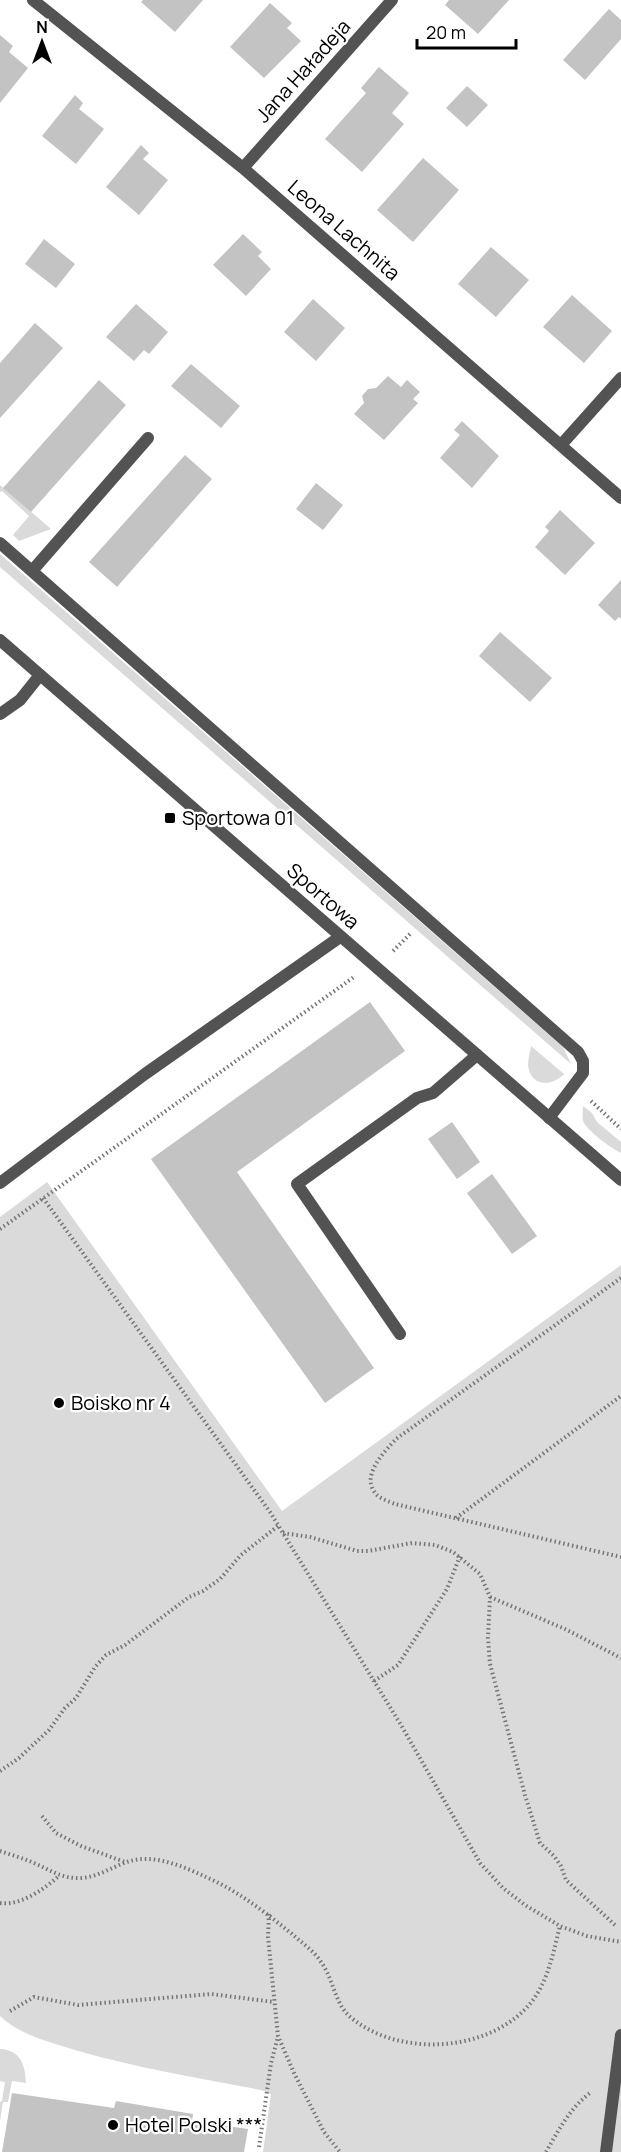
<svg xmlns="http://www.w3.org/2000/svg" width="621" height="2152" font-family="Manrope,sans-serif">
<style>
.green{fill:#dadada}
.building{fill:#c3c3c3}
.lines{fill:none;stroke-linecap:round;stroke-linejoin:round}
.path{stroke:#757575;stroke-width:4;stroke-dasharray:1.5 3;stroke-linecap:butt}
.service{stroke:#535353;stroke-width:12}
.minor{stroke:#535353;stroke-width:12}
.poi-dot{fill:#000;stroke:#fff;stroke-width:2}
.labels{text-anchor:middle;stroke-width:4.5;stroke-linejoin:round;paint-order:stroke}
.street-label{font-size:20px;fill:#000;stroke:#fff}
.poi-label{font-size:20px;fill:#000;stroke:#fff;text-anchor:start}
</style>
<rect width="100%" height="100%" fill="#fff"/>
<path class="green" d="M0,485L51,529L19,541L13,535L29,516L2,491L0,492Z
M0,554L563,1047L571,1064L0,567Z
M531,1046L564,1074C552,1087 530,1087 528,1065C528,1059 530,1052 531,1046Z
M583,1106L592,1113L597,1122L621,1142V1153C611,1148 587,1131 583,1121C582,1117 583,1111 583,1106Z
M47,1182L282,1511L621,1265V2152H263L271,2094L261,2090C199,2078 136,2068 75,2050C49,2042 20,2035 0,2016V1217Z
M0,2049C21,2050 25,2065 26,2083L12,2081L8,2102H3L0,2121V2102L2,2101L5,2082L0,2081Z"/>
<path class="building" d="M143,0H203L175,32L141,2Z
M449,0H509L478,34L445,5Z
M270,3L292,23L287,28L301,41L264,78L230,47Z
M609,9L621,20V39L585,80L563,60Z
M0,35L13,46L9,52L28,68L0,103Z
M379,67L409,93L392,113L404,124L362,172L325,139L366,93L361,88Z
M467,86L488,105L467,127L446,108Z
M75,95L83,103L79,109L104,129L76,164L42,136Z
M141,145L149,153L143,159L168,180L139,215L106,187Z
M423,158L459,190L413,242L377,210Z
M243,234L262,252L258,256L271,269L246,296L213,265Z
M44,239L75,264L56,288L25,264Z
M491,247L529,280L496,317L458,284Z
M572,295L612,331L584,363L543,327Z
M313,299L345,328L316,361L284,332Z
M136,304L168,332L149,354L144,350L134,361L106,337Z
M35,323L63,348L0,418V363Z
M191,364L240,406L221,428L171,386Z
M388,376L401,387L407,380L420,392L413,399L418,403L384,440L354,414L364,403L362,396L368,389L376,388Z
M99,380L126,405L31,512L3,488Z
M462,421L499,456L472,488L440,458L460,435L454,430Z
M185,455L212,479L117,587L89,562Z
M316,483L343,505L323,530L296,509Z
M560,510L595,543L565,575L535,547L549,531L545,527Z
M621,580V619L619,617L615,621L598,605Z
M500,632L552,678L530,702L479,656Z
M370,1002L405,1051L237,1172L374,1368L325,1403L151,1159Z
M452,1122L480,1162L457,1179L428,1139Z
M492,1174L537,1236L512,1254L467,1193Z
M12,2093L114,2108L116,2101L193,2114L192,2121L248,2129L244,2152H2Z"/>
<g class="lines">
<path class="path" d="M393,951L410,934
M591,1101L621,1129
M43,1198L270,1512L401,1725L480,1863L503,1888L525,1905L560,1926L587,1936L621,1942
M0,1229L354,977
M621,1278L396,1439C384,1452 359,1477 377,1495C381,1499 390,1502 395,1504L621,1557
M456,1518L621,1396
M283,1533L310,1537L357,1551H368L412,1543L435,1545L453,1552L480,1574L490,1597L488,1638L490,1664L525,1795L540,1843L554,1856L561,1866L566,1880L615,1925
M490,1597L565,1629L621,1658
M374,1681L398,1665L447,1589L460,1556
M0,1771L19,1758L49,1730L65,1708L76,1698L95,1667L106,1655L125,1645L189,1597L203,1591L220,1579L241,1555L278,1526
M42,1816L56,1833L81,1846L125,1862
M0,1851C11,1855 23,1858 34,1863C50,1870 62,1879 81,1878C98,1877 112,1867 127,1862C153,1853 182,1866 206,1877C238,1891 265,1912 292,1934C302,1943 314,1951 321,1962C335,1981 334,2006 354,2020C402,2057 488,2052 529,2005C548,1983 553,1953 560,1926
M0,1903C21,1906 44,1889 59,1876
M269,1914L268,1937L278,2036L294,2073L324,2132L340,2152
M10,2011L34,1997L78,2005L211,1994L274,2002
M259,2147L271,2063L278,2037
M546,2152C558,2131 570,2108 590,2093"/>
<path class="service" d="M0,543L578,1052L583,1061V1073L549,1118
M32,571L148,438
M0,714L20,700L40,675
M0,1183L145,1074L340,937
M400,1334L297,1184L417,1098L433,1093L477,1055"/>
<path class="minor" d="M33,0L243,168L621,498
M243,168L392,0
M561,445L621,378
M0,640L621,1180
M606,2152L621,2035"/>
</g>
<g class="poi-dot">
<rect x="164" y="812" width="12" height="12" rx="3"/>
<circle cx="59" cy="1403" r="6"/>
<circle cx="113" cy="2125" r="6"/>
</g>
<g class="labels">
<g class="street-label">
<text transform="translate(303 71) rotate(-48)" y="7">Jana Haładeja</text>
<text transform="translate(344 230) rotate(41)" y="7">Leona Lachnita</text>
<text transform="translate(323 896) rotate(41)" y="7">Sportowa</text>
</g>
<g class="poi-label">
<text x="182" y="825">Sportowa 01</text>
<text x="71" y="1410">Boisko nr 4</text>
<text x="125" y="2132">Hotel Polski ***</text>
</g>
</g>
<g transform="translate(42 42)" stroke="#ffffff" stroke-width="4.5" paint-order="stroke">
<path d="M0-4.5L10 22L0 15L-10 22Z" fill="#000000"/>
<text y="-9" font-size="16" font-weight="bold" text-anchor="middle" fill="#000000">N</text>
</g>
<path d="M417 39v9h99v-9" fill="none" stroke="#000000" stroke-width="3"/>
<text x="426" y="39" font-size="18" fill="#000000" stroke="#ffffff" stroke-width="4.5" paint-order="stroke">20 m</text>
</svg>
